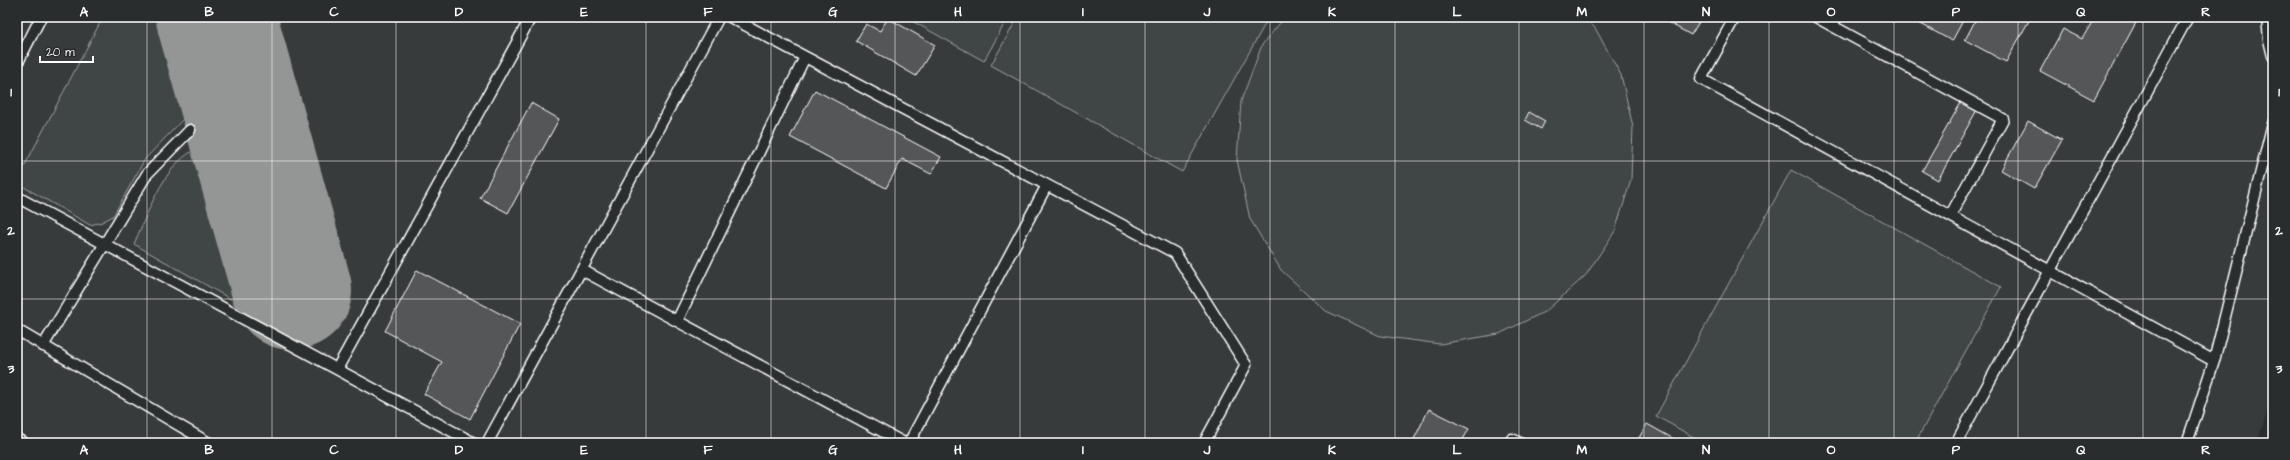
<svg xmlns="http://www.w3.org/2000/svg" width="2290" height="460" font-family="'Architects Daughter',sans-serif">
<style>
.built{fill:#373a3b}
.green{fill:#414445;stroke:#a0a2a2}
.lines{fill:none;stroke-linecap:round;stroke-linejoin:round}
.runway{stroke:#949696;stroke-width:120}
.building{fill:#555758;stroke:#fff}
.service-casing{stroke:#fff;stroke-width:13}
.service{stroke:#2a2d2e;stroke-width:10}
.grid{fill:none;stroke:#fff;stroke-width:1;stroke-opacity:0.55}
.neatline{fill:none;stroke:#fff;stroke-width:1.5}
.grid-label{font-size:13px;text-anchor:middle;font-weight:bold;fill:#fff}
</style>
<rect width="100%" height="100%" fill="#2a2d2e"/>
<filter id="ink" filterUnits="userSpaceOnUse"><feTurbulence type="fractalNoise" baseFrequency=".025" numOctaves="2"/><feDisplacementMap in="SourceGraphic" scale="8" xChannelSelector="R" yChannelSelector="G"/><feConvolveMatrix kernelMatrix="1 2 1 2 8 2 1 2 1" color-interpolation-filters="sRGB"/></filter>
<g filter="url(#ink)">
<path class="built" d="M17,17H2273V394L2257,443H17Z"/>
<path class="green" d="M103,17H164L190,112L145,159L113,216L102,222L90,225L17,183V180Z
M905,17H1008L984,61Z
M1018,17H1269L1182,172L991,65Z
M1285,17H1584L1595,28L1621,75L1633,127L1631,180L1615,231L1586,275L1546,311L1499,334L1440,344L1380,336L1326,311L1281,270L1250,219L1237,160L1241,101L1262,45Z
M206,142L248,309L134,244C145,219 155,191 172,169C181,157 194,150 206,142Z
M1791,170L2001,287L1915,443H1704L1656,416Z"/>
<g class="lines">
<path class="runway" d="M216,17L292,290"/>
</g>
<path class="building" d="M1658,17H1702L1691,35Z
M1908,17H1965L1952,41Z
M1977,17H2031L2006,62L1965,40Z
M2095,17H2139L2094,100L2040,71L2063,29L2082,39Z
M888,18L935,45L916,76L856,41L866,24L880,31Z
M815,90L941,157L931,174L902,159L886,188L790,137Z
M1963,99L1978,108L1938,180L1922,171Z
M531,103L559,119L508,213L480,198Z
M1529,112L1545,121L1541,129L1525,120Z
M2028,121L2062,140L2034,189L2001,170Z
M417,270L520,324L470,419L424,394L442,362L385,331Z
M1429,409L1469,429L1461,443H1412Z
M1647,424L1681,443H1636Z"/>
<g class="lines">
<defs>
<path id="service" d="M730,17L1175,253L1246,365L1204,443
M1735,17L1701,79L2214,361
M1816,17L2003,119L1950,216
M2267,17L2269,40L2273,56
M17,64L41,17
M17,197L474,443
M582,270L904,443
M677,321L805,57
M17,330L209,443
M43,346L147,174L190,130
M337,369L531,17
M17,439L24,443
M487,443L719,17
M909,443L1047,185
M1510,443L1512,439L1520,443
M1956,443L2188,17
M2187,443L2214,361L2273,123"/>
</defs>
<use href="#service" class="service-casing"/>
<use href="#service" class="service"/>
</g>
</g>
<path class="grid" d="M147,17V443M272,17V443M396,17V443M521,17V443M646,17V443M771,17V443M895,17V443M1020,17V443M1145,17V443M1270,17V443M1395,17V443M1519,17V443M1644,17V443M1769,17V443M1894,17V443M2018,17V443M2143,17V443M17,161H2273M17,299H2273"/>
<rect width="2290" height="460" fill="none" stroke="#2a2d2e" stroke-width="44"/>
<path d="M40 56v6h53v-6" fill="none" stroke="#ffffff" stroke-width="2"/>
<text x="46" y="56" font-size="12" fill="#ffffff" stroke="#2a2d2e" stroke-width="3" paint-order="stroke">20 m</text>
<rect x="22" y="22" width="2246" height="416" class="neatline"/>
<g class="grid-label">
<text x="84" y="16">A</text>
<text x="209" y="16">B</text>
<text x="334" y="16">C</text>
<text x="459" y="16">D</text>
<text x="584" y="16">E</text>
<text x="708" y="16">F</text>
<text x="833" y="16">G</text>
<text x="958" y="16">H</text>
<text x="1083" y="16">I</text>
<text x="1207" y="16">J</text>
<text x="1332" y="16">K</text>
<text x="1457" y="16">L</text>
<text x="1582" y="16">M</text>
<text x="1706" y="16">N</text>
<text x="1831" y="16">O</text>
<text x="1956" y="16">P</text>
<text x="2081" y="16">Q</text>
<text x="2206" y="16">R</text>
<text x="11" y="96">1</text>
<text x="2279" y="96">1</text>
<text x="11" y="235">2</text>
<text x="2279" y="235">2</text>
<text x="11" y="373">3</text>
<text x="2279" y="373">3</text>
<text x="84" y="454">A</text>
<text x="209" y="454">B</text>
<text x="334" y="454">C</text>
<text x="459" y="454">D</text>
<text x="584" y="454">E</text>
<text x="708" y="454">F</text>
<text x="833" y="454">G</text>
<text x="958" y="454">H</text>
<text x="1083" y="454">I</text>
<text x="1207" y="454">J</text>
<text x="1332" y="454">K</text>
<text x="1457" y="454">L</text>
<text x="1582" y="454">M</text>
<text x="1706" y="454">N</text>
<text x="1831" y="454">O</text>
<text x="1956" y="454">P</text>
<text x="2081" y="454">Q</text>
<text x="2206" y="454">R</text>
</g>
</svg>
